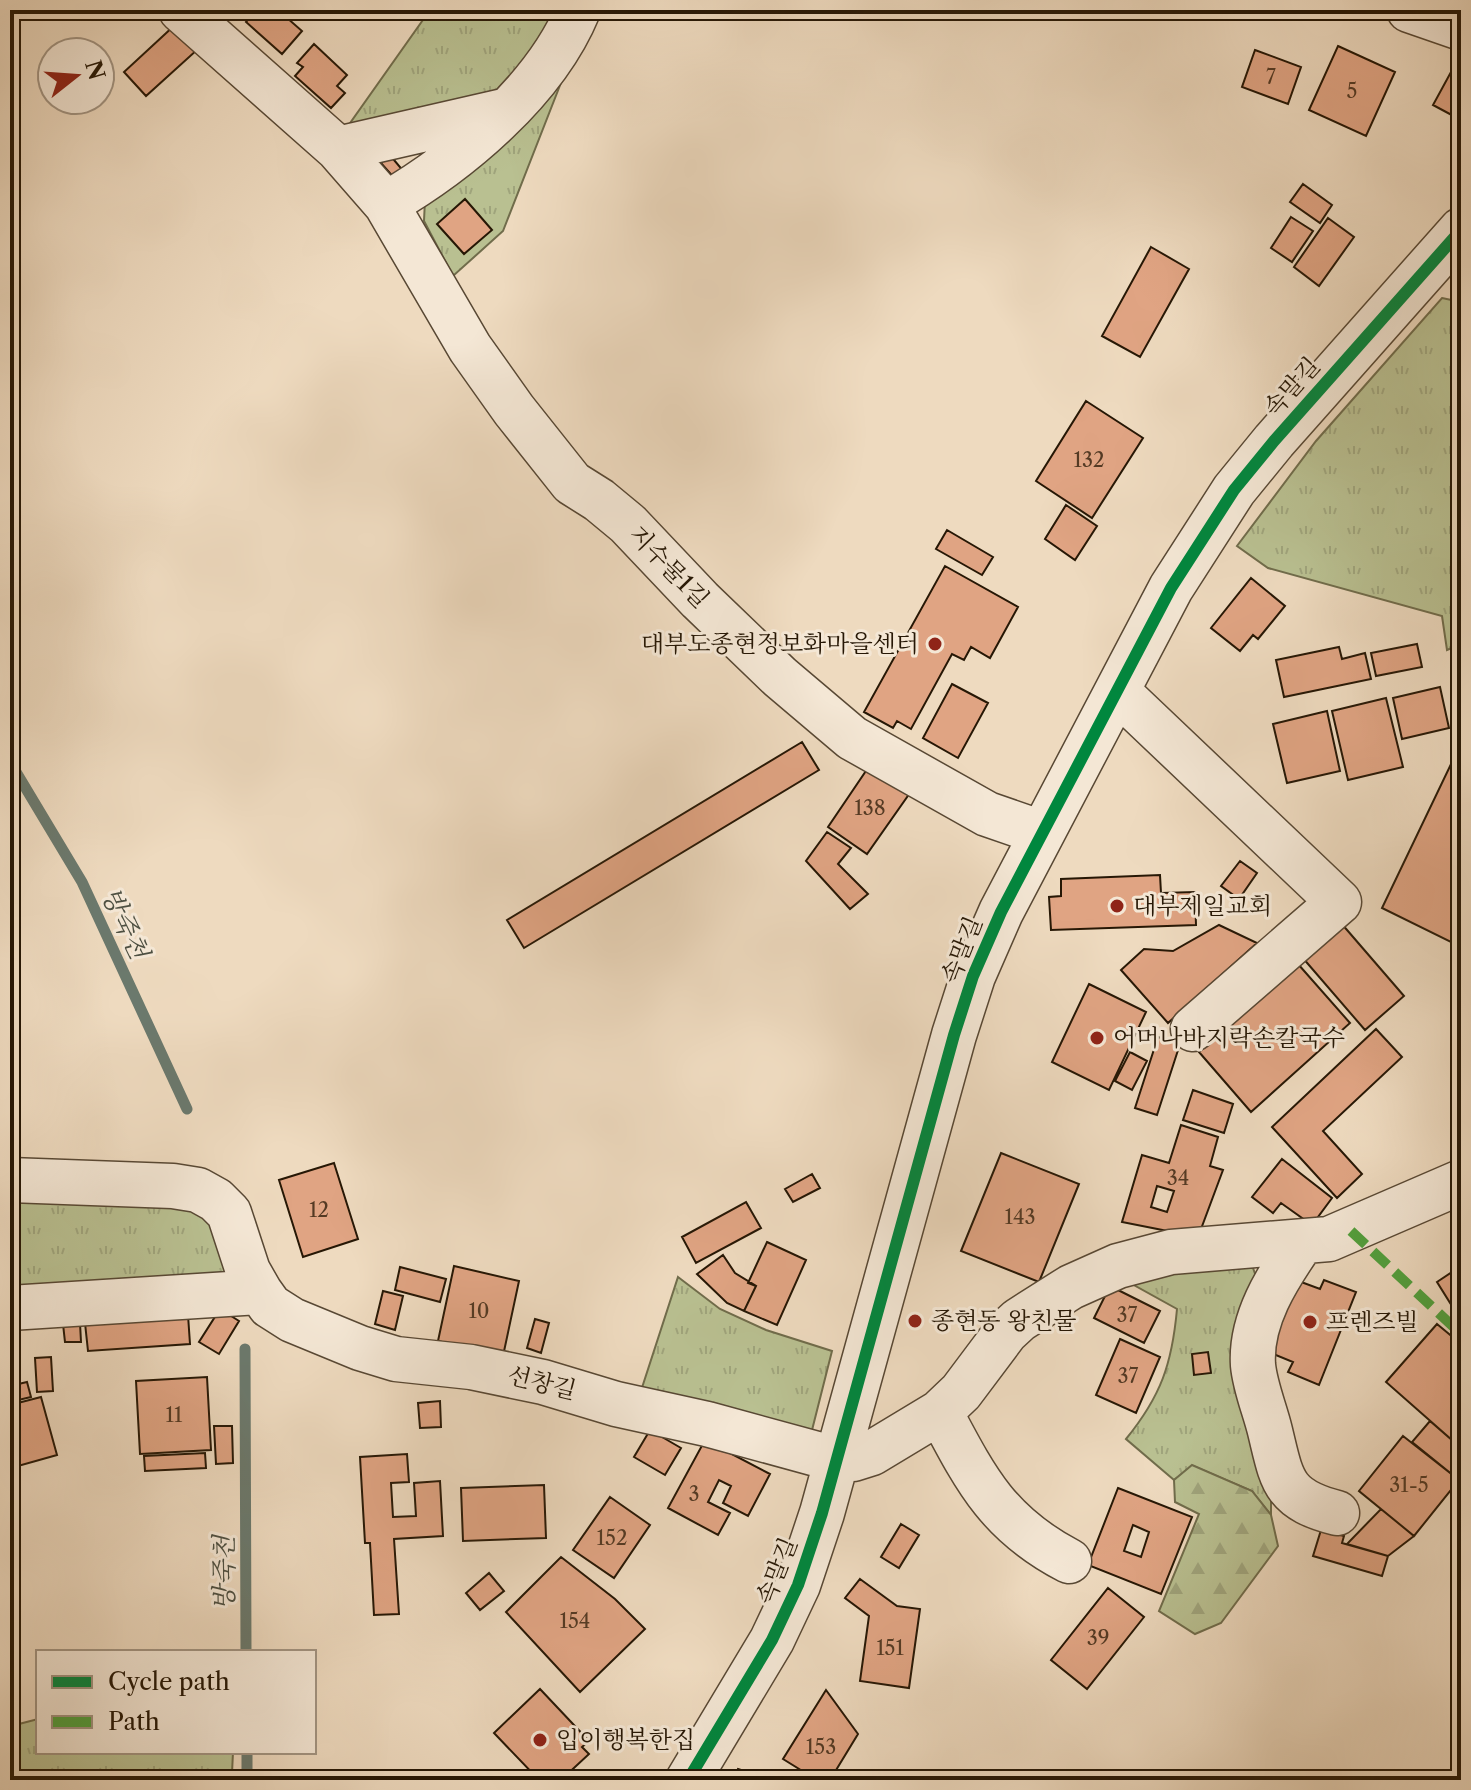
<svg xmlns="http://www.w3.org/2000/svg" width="1471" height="1790" font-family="'Libre Caslon Text','Noto Serif KR',serif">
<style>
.grass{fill:url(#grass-tufts);stroke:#706c4b;stroke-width:2}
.forest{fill:url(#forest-firs);stroke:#706c4b;stroke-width:2}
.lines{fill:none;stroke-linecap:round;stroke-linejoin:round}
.stream{stroke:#6b796d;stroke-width:11}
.building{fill:#e0a483;stroke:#261705;stroke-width:2;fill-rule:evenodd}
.minor-casing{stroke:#584834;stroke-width:47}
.minor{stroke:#f4e7d5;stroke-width:44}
.quiet{stroke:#50a13d;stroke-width:10;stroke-dasharray:20 10;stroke-linecap:butt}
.cycleway-casing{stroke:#f4e7d5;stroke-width:17}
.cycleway{stroke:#00873e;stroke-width:12}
.poi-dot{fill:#8f2418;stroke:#f4e7d5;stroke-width:3}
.labels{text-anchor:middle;stroke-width:6;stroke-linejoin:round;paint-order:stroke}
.number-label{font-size:20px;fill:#543a24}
.street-label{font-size:24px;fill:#261705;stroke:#f4e7d5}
.poi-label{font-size:24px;fill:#261705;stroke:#f4e7d5;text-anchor:start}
.water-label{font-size:26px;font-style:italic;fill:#4e5042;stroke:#f4e7d5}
</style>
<defs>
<pattern id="grass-tufts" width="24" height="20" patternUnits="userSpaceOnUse" patternTransform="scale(2)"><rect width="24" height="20" fill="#b9c091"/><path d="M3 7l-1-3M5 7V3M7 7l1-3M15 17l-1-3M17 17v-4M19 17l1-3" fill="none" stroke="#9fa47c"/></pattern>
<pattern id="forest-firs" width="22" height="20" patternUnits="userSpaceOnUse" patternTransform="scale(2)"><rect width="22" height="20" fill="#b9c091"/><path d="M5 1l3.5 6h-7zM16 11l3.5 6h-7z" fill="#9fa47c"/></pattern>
</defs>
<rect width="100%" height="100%" fill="#eedabf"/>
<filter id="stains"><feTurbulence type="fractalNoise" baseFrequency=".0025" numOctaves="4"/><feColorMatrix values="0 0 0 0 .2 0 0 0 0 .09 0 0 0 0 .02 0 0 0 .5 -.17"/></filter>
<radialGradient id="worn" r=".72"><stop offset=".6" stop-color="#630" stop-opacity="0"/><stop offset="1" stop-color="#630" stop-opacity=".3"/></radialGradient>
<path class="grass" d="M430,10H569L513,90L348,126Z
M566,70L503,231L453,276L424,221L425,200Z
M1442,298L1461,302V644L1447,650L1442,616L1268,568L1237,546L1316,441Z
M10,1189L199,1203L239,1275L10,1294Z
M1236,1261L1253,1268L1258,1282L1271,1482V1515L1252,1491L1193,1466L1174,1480L1126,1439C1161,1396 1172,1364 1177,1309L1123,1279Z
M678,1277L720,1309L766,1330L832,1351L810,1438L638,1400Z
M38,1719V1752H233L232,1773L179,1780H10V1730L19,1724Z"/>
<path class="forest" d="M1192,1465L1252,1491L1271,1515L1278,1546L1221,1623L1195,1634L1159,1611L1199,1514L1175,1502L1174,1480Z"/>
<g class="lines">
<path class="stream" d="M10,762L82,882L187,1109
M245,1349L246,1652
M247,1780V1752"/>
</g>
<path class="building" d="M256,10H278L302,31L282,54L246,22Z
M176,24L198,49L146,96L124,72Z
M314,44L347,75L337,86L345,93L331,108L295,76L303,67L297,63Z
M1338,46L1395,72L1366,136L1309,110Z
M1255,50L1301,67L1288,104L1242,87Z
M1457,61L1461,64V120L1433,105Z
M389,154L405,173L396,180L380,162Z
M1303,184L1332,205L1320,223L1290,202Z
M465,199L492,230L464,254L437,224Z
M1291,217L1313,231L1292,262L1271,248Z
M1328,218L1354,237L1319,286L1294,267Z
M1151,247L1189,269L1140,357L1102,336Z
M1086,401L1143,438L1092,518L1036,481Z
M1066,505L1097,526L1075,560L1045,539Z
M947,530L993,557L982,575L936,549Z
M945,566L1018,607L990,658L971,647L964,660L952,654L911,729L897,721L893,728L864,712Z
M1251,578L1285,606L1258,639L1253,635L1240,651L1211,628Z
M1417,644L1422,667L1376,676L1371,653Z
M1339,647L1342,659L1365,653L1371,679L1284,697L1276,660Z
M952,684L988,703L958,758L923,738Z
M1440,687L1449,728L1402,739L1393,698Z
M1386,698L1403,767L1348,780L1332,711Z
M1327,711L1340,771L1287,783L1273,724Z
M802,742L819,770L524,948L507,920Z
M872,762L912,790L867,854L828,827Z
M1452,762L1461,767V947L1382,908Z
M827,832L851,848L838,864L868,894L850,909L806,861Z
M1240,861L1257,873L1239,899L1221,886Z
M1160,875L1161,893L1195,892L1196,925L1051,930L1049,897L1061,896V879Z
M1341,923L1404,996L1365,1030L1302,957Z
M1219,925L1257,943L1168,1023L1121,970L1144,949L1173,951Z
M1298,964L1350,1023L1251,1112L1199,1052Z
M1089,984L1146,1012L1109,1090L1052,1062Z
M1376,1029L1402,1057L1323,1131L1362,1174L1337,1198L1272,1127Z
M1158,1037L1180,1044L1157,1115L1135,1108Z
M1130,1052L1147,1061L1132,1090L1115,1081Z
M1193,1090L1233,1104L1224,1133L1183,1120Z
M1181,1125L1218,1137L1210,1166L1223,1170L1198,1237L1122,1222L1142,1155L1169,1163ZM1157,1186L1174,1191L1167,1212L1151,1207Z
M1001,1153L1079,1184L1039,1282L961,1251Z
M1282,1159L1332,1198L1312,1225L1281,1203L1273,1213L1252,1197Z
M334,1163L358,1239L303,1257L279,1180Z
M812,1174L820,1188L793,1202L785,1189Z
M746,1202L761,1228L696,1263L682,1237Z
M767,1242L806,1260L777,1325L744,1311L756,1286L748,1283Z
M723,1255L735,1273L756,1286L744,1311L727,1303L697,1274Z
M454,1266L519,1281L503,1356L438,1341Z
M1461,1266V1300L1452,1306L1437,1282Z
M400,1267L446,1279L440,1302L395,1290Z
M1293,1279L1320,1289L1324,1280L1356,1292L1319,1385L1288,1372L1293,1362L1266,1351Z
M1110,1286L1160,1311L1144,1343L1094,1318Z
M383,1291L403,1296L395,1330L375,1324Z
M220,1309L239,1321L219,1354L199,1342Z
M188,1315L190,1344L88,1351L85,1323Z
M535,1319L549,1323L541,1353L527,1348Z
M80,1323L81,1342H65L63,1324Z
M1437,1324L1461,1344V1375L1453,1385L1461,1391V1448L1386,1382Z
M1120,1339L1160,1357L1136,1413L1096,1395Z
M1208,1352L1211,1373L1194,1375L1192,1354Z
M51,1357L53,1391L37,1392L35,1358Z
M207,1377L211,1450L140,1454L136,1381Z
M27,1382L31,1397L10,1402V1386Z
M41,1397L57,1455L11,1468L10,1405Z
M440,1401L441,1427L420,1428L418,1403Z
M1430,1421L1461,1448V1477L1459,1480L1412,1442Z
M214,1426H232L233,1463L216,1464Z
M650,1430L681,1448L665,1475L634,1457Z
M1403,1436L1459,1480L1414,1536L1359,1491Z
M705,1440L770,1474L748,1516L723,1503L731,1486L719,1480L708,1502L730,1513L718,1535L668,1508Z
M205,1453L206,1468L145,1471L144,1456Z
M407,1454L409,1482L391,1483L393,1517L416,1516L414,1483L440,1481L443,1536L394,1539L399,1614L374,1615L370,1543H365L360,1457Z
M544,1485L546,1538L463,1541L461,1488Z
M1118,1488L1192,1517L1161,1594L1088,1565ZM1133,1525L1149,1532L1141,1557L1124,1551Z
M610,1497L650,1525L614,1578L573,1550Z
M1381,1509L1414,1536L1388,1556L1347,1544Z
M901,1524L919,1535L899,1568L881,1557Z
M1321,1530L1344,1536L1342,1543L1388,1556L1382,1576L1313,1556Z
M561,1557L615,1599L645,1629L580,1692L506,1612Z
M489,1573L504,1591L480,1610L466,1593Z
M860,1579L897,1606L920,1609L909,1688L860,1681L869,1616L845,1598Z
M1108,1588L1144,1617L1087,1689L1051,1660Z
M540,1689L589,1741L582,1747L589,1754L561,1780H539L494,1733Z
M826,1690L858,1734L830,1780H817L783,1759Z
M738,1769L771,1780H734Z"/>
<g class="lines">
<defs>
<path id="minor" d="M181,10L338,149L386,204L470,348L514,410L572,483L599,500L628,524L700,600L780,677L852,738L987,814L1042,833
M1409,10L1461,28
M338,149L504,111
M386,204C460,161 545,90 578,10
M1117,691L1339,902L1193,1029
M10,1180L173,1186L198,1190L216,1200L229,1213L248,1271L260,1292L270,1306L292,1320L360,1348L396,1359L471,1367L543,1382L616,1404L707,1424L835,1459H853L872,1453L940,1412L961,1392L1006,1332L1019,1320L1071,1287L1118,1266L1171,1252L1329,1239L1461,1182
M1302,1242C1277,1278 1250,1320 1253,1365C1255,1387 1265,1410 1270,1431C1282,1480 1282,1499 1337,1513
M10,1308L260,1292
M940,1412C976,1480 998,1524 1069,1561
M688,1780L772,1640L798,1585L822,1513L954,1035L973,976L1001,912L1171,588L1234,490L1274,441L1461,230"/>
</defs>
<use href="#minor" class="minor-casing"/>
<use href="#minor" class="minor"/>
<path class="quiet" d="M1351,1231L1461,1334"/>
<defs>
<path id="cycleway" d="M688,1780L772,1640L798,1585L822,1513L954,1035L973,976L1001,912L1171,588L1234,490L1274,441L1461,230"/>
</defs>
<use href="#cycleway" class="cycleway-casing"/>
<use href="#cycleway" class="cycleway"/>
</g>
<g class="poi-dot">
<circle cx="935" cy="644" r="8"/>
<circle cx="1117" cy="906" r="8"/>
<circle cx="1097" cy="1038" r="8"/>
<circle cx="915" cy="1321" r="8"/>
<circle cx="1310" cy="1322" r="8"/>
<circle cx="540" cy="1740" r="8"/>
</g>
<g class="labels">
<g class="number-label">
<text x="1271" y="84">7</text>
<text x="1352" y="98">5</text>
<text x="1089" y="467">132</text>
<text x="870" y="815">138</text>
<text x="1178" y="1185">34</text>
<text x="319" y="1217">12</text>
<text x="1020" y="1224">143</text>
<text x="479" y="1318">10</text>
<text x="1127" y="1322">37</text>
<text x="1128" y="1383">37</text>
<text x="174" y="1422">11</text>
<text x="1409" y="1492">31-5</text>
<text x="694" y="1501">3</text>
<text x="612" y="1545">152</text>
<text x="575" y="1628">154</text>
<text x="1098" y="1645">39</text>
<text x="890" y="1655">151</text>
<text x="821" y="1754">153</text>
</g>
<g class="street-label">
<text transform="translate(1292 387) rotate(-48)" y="8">속말길</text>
<text transform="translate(669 567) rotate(46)" y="8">지수물1길</text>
<text transform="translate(962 950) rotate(-68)" y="8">속말길</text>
<text transform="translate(542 1383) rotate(14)" y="8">선창길</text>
<text transform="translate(777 1571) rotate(-68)" y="8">속말길</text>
</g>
<g class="poi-label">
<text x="919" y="652" text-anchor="end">대부도종현정보화마을센터</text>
<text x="1133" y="914">대부제일교회</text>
<text x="1113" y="1046">어머나바지락손칼국수</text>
<text x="931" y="1329">종현동 왕친물</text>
<text x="1326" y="1330">프렌즈빌</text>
<text x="556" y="1748">입이행복한집</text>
</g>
<g class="water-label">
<text transform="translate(125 923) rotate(65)" y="9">방죽천</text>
<text transform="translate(224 1573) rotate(-90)" y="9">방죽천</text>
</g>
</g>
<rect width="1471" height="1790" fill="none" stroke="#eedabf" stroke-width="40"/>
<rect x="12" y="12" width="1447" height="1766" fill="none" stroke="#261705" stroke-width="4"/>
<rect x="20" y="20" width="1431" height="1750" fill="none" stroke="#261705" stroke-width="2"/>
<rect x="36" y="1650" width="280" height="104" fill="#f4e7d5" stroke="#a29482" stroke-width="2"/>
<rect x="52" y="1676" width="40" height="12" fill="#00873e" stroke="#a29482" stroke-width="2"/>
<text x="108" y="1690" font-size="24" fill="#261705">Cycle path</text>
<rect x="52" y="1716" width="40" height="12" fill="#50a13d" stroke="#a29482" stroke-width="2"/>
<text x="108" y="1730" font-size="24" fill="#261705">Path</text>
<g transform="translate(76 76) rotate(73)"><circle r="38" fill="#f4e7d5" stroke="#a29482" stroke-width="2"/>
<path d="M0-6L14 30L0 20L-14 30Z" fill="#8f2418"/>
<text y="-12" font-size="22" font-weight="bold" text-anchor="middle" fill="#261705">N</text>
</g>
<rect width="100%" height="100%" filter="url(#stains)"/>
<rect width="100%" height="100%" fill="url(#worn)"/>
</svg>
